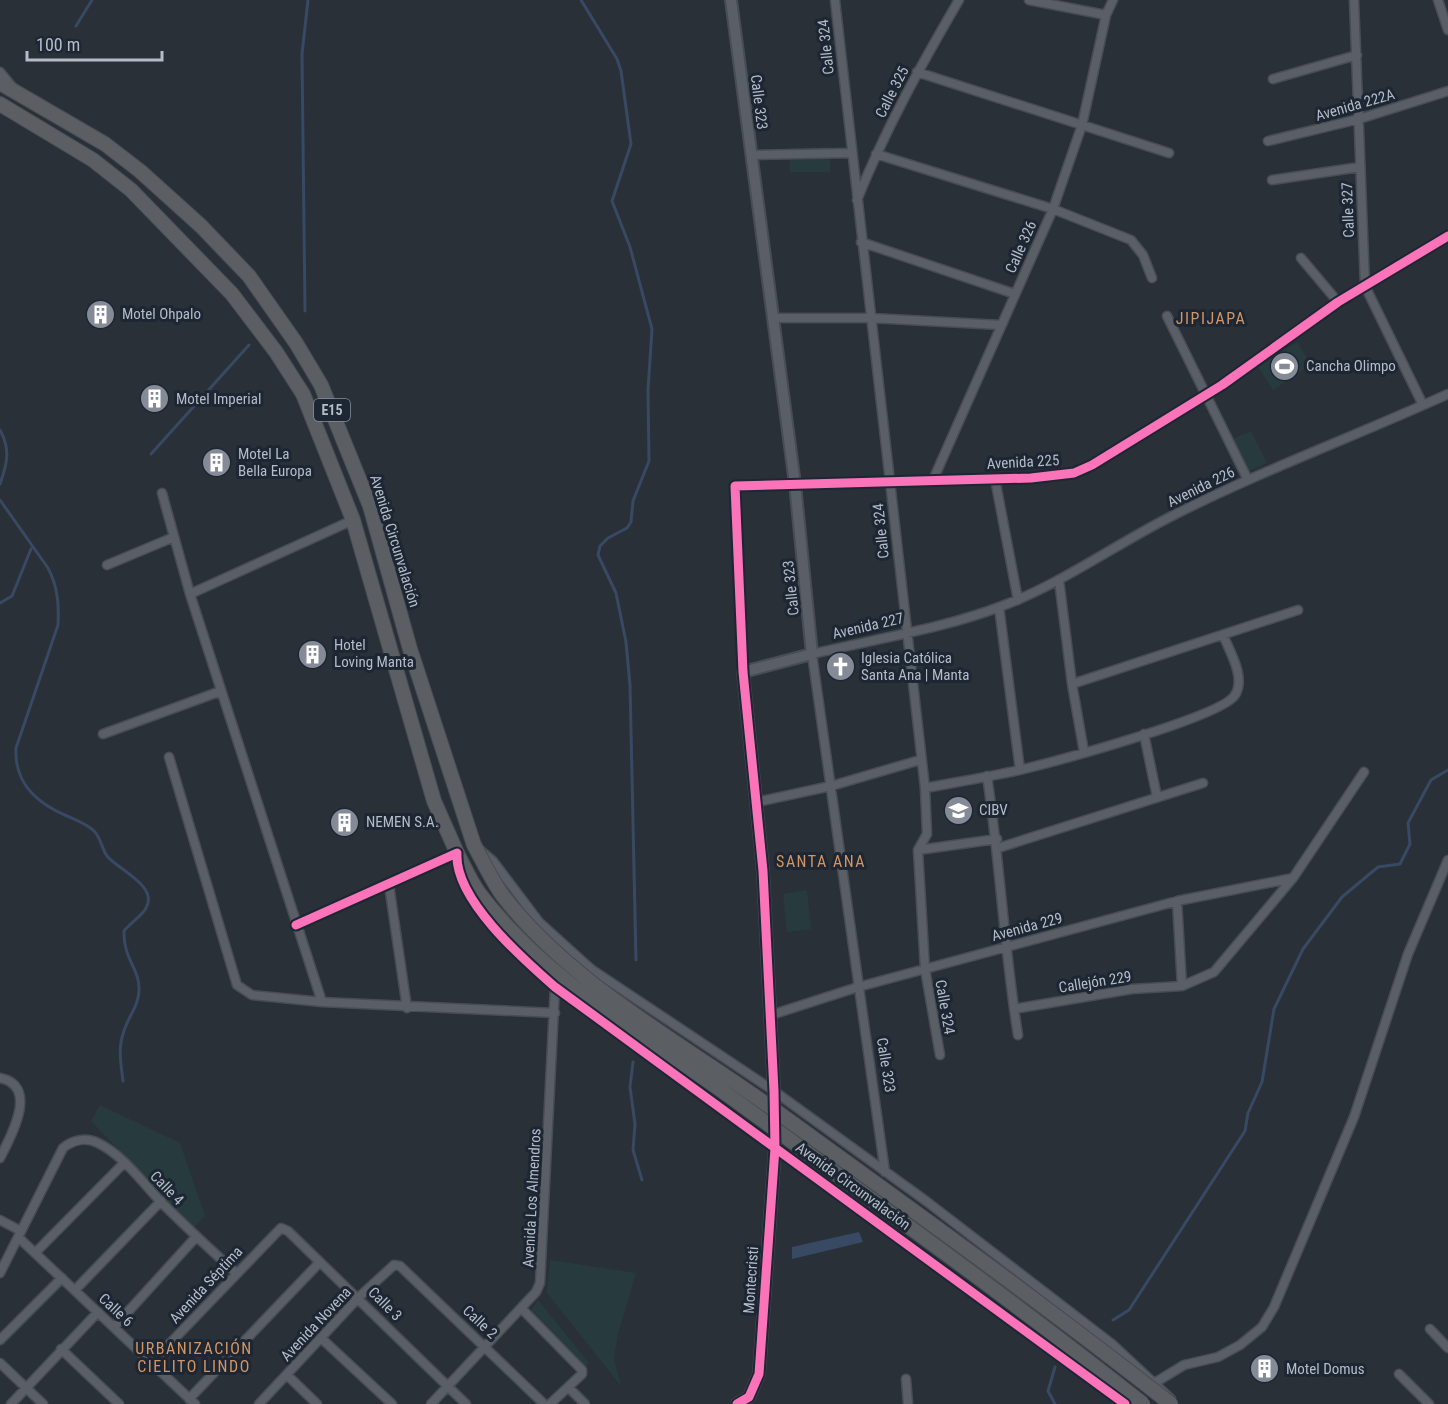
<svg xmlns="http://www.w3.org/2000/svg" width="1448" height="1404" font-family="'Roboto Condensed',sans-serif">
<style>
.green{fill:#273a3e}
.water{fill:#384963}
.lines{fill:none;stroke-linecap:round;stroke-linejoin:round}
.stream{stroke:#384963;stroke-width:3}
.minor-casing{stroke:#484c53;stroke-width:11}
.tertiary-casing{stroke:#484c53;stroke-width:14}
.trunk-casing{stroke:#474c53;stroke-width:16}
.minor{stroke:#5a5e66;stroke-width:8}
.tertiary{stroke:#5a5e66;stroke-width:10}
.trunk{stroke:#5b5f64;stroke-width:14}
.trunk-bridge-casing{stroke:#474c53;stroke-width:16;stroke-linecap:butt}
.trunk-bridge{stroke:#5b5f64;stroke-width:14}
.cycleway-casing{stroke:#1d2633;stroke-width:13}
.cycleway{stroke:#fb73b8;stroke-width:9}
.labels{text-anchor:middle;stroke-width:6;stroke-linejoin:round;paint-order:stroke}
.shield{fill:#1d2633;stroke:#878f9c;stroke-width:1.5}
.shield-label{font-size:14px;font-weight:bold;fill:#b4bcc9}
.street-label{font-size:15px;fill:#b4bcc9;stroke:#1d2633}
.poi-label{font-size:15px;fill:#b4bcc9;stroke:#1d2633;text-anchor:start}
.neighbourhood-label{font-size:16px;letter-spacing:1.5px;fill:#d59563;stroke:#1d2633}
</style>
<rect width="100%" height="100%" fill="#2a3038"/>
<path class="green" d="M830,147V172H790V148Z
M1297,342L1311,365L1273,390L1258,367Z
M1251,431L1267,463L1247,472L1233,439Z
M807,890L811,929L787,932L783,894Z
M100,1105L180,1143L205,1216L193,1228L91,1121Z
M550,1260L636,1273L618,1334L614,1359L621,1386L547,1293Z
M538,1300L589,1363L584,1368L529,1313Z"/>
<path class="water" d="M859,1232L863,1242L792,1259V1247Z"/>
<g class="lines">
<path class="stream" d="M581,0L617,59L621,71L631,144L612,201L630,247L652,329L648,390L649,461L633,501L631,522L627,528L608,538L600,546L598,555L616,593L626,642L630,685L636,960
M76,26L92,0
M305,311L302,54L308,0
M0,430C11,450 7,464 0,484
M151,454L249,345
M0,500L48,568C58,587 59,605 58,625L16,748C14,783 36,803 67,816C76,820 88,824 95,832C101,839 102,849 107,856C117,869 159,886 146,908C142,916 130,923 124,931C123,959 140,969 139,990C139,1006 127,1018 123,1034C118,1049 121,1065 123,1081
M0,603L12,596L31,549
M633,1062L630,1087L635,1124L633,1150L642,1180
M1113,1320L1129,1310L1245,1131L1248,1113L1262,1082L1274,1009L1303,949L1342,897L1378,867L1400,864L1410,844L1408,823L1431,780L1448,770
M1055,1404L1048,1391L1055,1367"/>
<defs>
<path id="minor" d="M835,0L925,788L927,834L918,850L925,969L940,1055
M1029,0L1106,15
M1354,0L1365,286L1423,405
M1438,0L1448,30
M0,72L14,89
M917,72L1169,153
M1273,79L1357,55
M1268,141L1359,119L1448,91
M876,154L1053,209L1131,240L1143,255L1152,278
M751,155L851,153
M1272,180L1360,167
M857,200C885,130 921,65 959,0
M861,242L1015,294
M1301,258L1338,302
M1167,316L1248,480
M773,318H871L1001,325
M995,479L1018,600
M933,480L1053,209L1082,125L1106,15L1113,0
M162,493L190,594
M353,520L190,594L322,1002L555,1013
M107,565L174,537
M1059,580L1072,684L1084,752
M999,607L1020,770
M743,672L735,486L1031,478L1074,473L1092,465L1222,385L1338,302L1448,236
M1072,684L1298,610
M103,734L221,691
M1144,734L1157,797
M169,757L237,985L252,995L322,1002
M987,776C1000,862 1004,949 1018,1035
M925,788C957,782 989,777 1020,770C1053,762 1222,717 1235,695C1246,678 1230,652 1223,635
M757,802L831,786L920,760
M998,848L1203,783
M480,850L493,861L539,922L591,969L774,1091L926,1201L1112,1344L1171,1399
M918,850L997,839
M389,885L407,1008
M1177,901L1182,986
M296,925L457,853C454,899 523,959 555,987L1125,1404
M1014,1009L1132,989L1182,986L1214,972L1293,878L1364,772
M771,1015L858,987L1177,901L1293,878
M0,1078C40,1086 10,1138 0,1158
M885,1172L812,654C875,639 942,629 1002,606C1061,584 1113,546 1170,517C1260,471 1356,436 1448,394
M0,1220L21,1231
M18,1237L195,1404
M36,1252L124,1163
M0,1273L63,1148C73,1140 86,1137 98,1143C123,1155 143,1183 162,1203C186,1227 211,1250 236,1273
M75,1290L161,1201
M521,1308L582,1370V1374L550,1404
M115,1326L196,1237
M1430,1329L1448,1348
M321,1338L392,1404
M0,1340L62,1278
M61,1349L119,1404
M152,1362L281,1228L288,1231L466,1404
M0,1363L43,1404
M1399,1374L1429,1404
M287,1375L317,1404
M906,1379L908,1404
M1156,1382L1184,1365L1218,1357L1240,1345L1262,1327L1274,1307L1354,1117L1408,954L1448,860
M568,1387L585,1404
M189,1399L320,1262
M11,1404L98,1312
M259,1404L359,1297L394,1265L400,1266L544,1404
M431,1404L536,1292L540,1283L555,987"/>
<path id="tertiary" d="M731,0L795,484L812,654L743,672L763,871L774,1091L775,1148L759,1374L749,1397L737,1404"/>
<path id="trunk" d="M0,83L105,144L140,171L201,226L249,276L296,343L321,385L370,506L410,649L474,845
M0,104L93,160L131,190L232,294L276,352L303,394L353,520L434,801L457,853"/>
</defs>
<use href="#minor" class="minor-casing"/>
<use href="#tertiary" class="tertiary-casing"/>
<use href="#trunk" class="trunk-casing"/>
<use href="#minor" class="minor"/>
<use href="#tertiary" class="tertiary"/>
<use href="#trunk" class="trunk"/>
<defs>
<path id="trunk-bridge" d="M474,845C483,861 492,881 503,896C572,985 683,1044 773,1109C907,1206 1041,1302 1171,1404
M457,853C464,866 470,881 479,893C547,983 649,1037 739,1103C875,1202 1011,1299 1143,1404"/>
</defs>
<use href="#trunk-bridge" class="trunk-bridge-casing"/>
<use href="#trunk-bridge" class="trunk-bridge"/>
<defs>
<path id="cycleway" d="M296,925L457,853C454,899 523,959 555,987L1125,1404
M737,1404L749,1397L759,1374L775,1148L774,1091L763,871L743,672L735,486L1031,478L1074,473L1092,465L1222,385L1338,302L1448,236"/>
</defs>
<use href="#cycleway" class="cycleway-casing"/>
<use href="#cycleway" class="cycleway"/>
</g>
<defs>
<symbol id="building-disc" viewBox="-11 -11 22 22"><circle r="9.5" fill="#848b96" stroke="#1d2633"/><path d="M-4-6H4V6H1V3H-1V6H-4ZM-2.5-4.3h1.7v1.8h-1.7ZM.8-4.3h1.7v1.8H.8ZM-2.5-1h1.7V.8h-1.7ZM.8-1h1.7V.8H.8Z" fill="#fff"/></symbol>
<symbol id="stadium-disc" viewBox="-11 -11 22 22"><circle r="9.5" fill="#848b96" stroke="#1d2633"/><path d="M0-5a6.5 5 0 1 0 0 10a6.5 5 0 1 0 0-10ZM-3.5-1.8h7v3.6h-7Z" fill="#fff"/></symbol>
<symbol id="church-disc" viewBox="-11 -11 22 22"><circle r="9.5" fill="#848b96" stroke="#1d2633"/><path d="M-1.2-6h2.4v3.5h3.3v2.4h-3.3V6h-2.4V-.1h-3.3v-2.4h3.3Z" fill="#fff"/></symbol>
<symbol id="school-disc" viewBox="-11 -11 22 22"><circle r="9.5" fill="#848b96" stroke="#1d2633"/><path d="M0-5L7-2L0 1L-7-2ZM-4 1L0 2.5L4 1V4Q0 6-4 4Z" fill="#fff"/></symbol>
</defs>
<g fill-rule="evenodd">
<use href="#building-disc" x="84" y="298" width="33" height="33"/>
<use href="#stadium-disc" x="1268" y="350" width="33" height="33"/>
<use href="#building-disc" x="138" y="382" width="33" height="33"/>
<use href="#building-disc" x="200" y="446" width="33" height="33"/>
<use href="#building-disc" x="296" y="638" width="33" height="33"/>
<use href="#church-disc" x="824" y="650" width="33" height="33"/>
<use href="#school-disc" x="942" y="794" width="33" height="33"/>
<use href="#building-disc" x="328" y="806" width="33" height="33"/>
<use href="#building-disc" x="1248" y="1352" width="33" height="33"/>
</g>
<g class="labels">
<rect class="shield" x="314" y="399" width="36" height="22" rx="4.5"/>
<g class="shield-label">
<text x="332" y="415">E15</text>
</g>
<g class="street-label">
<text transform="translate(826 47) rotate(-96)" y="5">Calle 324</text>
<text transform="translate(892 92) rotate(-63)" y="5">Calle 325</text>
<text transform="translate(759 102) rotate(83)" y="5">Calle 323</text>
<text transform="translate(1355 105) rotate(-16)" y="5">Avenida 222A</text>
<text transform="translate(1348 210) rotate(-92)" y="5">Calle 327</text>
<text transform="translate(1021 247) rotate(-66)" y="5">Calle 326</text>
<text transform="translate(1023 462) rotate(-3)" y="5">Avenida 225</text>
<text transform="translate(1201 487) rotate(-26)" y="5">Avenida 226</text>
<text transform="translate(881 531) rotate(-96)" y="5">Calle 324</text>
<text transform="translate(395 541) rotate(73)" y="5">Avenida Circunvalación</text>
<text transform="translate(791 588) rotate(-96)" y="5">Calle 323</text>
<text transform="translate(868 626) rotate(-13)" y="5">Avenida 227</text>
<text transform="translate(1027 927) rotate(-15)" y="5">Avenida 229</text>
<text transform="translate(1095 982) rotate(-9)" y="5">Callejón 229</text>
<text transform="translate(945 1007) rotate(80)" y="5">Calle 324</text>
<text transform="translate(886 1065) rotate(81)" y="5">Calle 323</text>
<text transform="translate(853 1186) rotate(36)" y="5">Avenida Circunvalación</text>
<text transform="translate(167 1188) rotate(46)" y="5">Calle 4</text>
<text transform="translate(532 1198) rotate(-87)" y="5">Avenida Los Almendros</text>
<text transform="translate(751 1280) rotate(-86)" y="5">Montecristi</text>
<text transform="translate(206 1285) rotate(-47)" y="5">Avenida Séptima</text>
<text transform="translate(385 1304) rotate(45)" y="5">Calle 3</text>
<text transform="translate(116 1310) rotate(43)" y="5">Calle 6</text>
<text transform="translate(480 1322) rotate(43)" y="5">Calle 2</text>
<text transform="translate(316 1324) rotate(-47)" y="5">Avenida Novena</text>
</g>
<g class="poi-label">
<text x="122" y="319">Motel Ohpalo</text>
<text x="1306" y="371">Cancha Olimpo</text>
<text x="176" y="404">Motel Imperial</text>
<text x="238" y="459">Motel La<tspan x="238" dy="17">Bella Europa</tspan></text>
<text x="334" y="650">Hotel<tspan x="334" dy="17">Loving Manta</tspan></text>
<text x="861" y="663">Iglesia Católica<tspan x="861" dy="17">Santa Ana | Manta</tspan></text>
<text x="979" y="815">CIBV</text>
<text x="366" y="827">NEMEN S.A.</text>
<text x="1286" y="1374">Motel Domus</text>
</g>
<g class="neighbourhood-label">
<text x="1211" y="324">JIPIJAPA</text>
<text x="821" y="867">SANTA ANA</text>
<text x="194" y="1354">URBANIZACIÓN<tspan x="194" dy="18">CIELITO LINDO</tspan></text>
</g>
</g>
<path d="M27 51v9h135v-9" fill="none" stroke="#b4bcc9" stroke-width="3"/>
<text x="36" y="51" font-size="18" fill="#b4bcc9" stroke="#1d2633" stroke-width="4.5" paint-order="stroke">100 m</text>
</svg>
